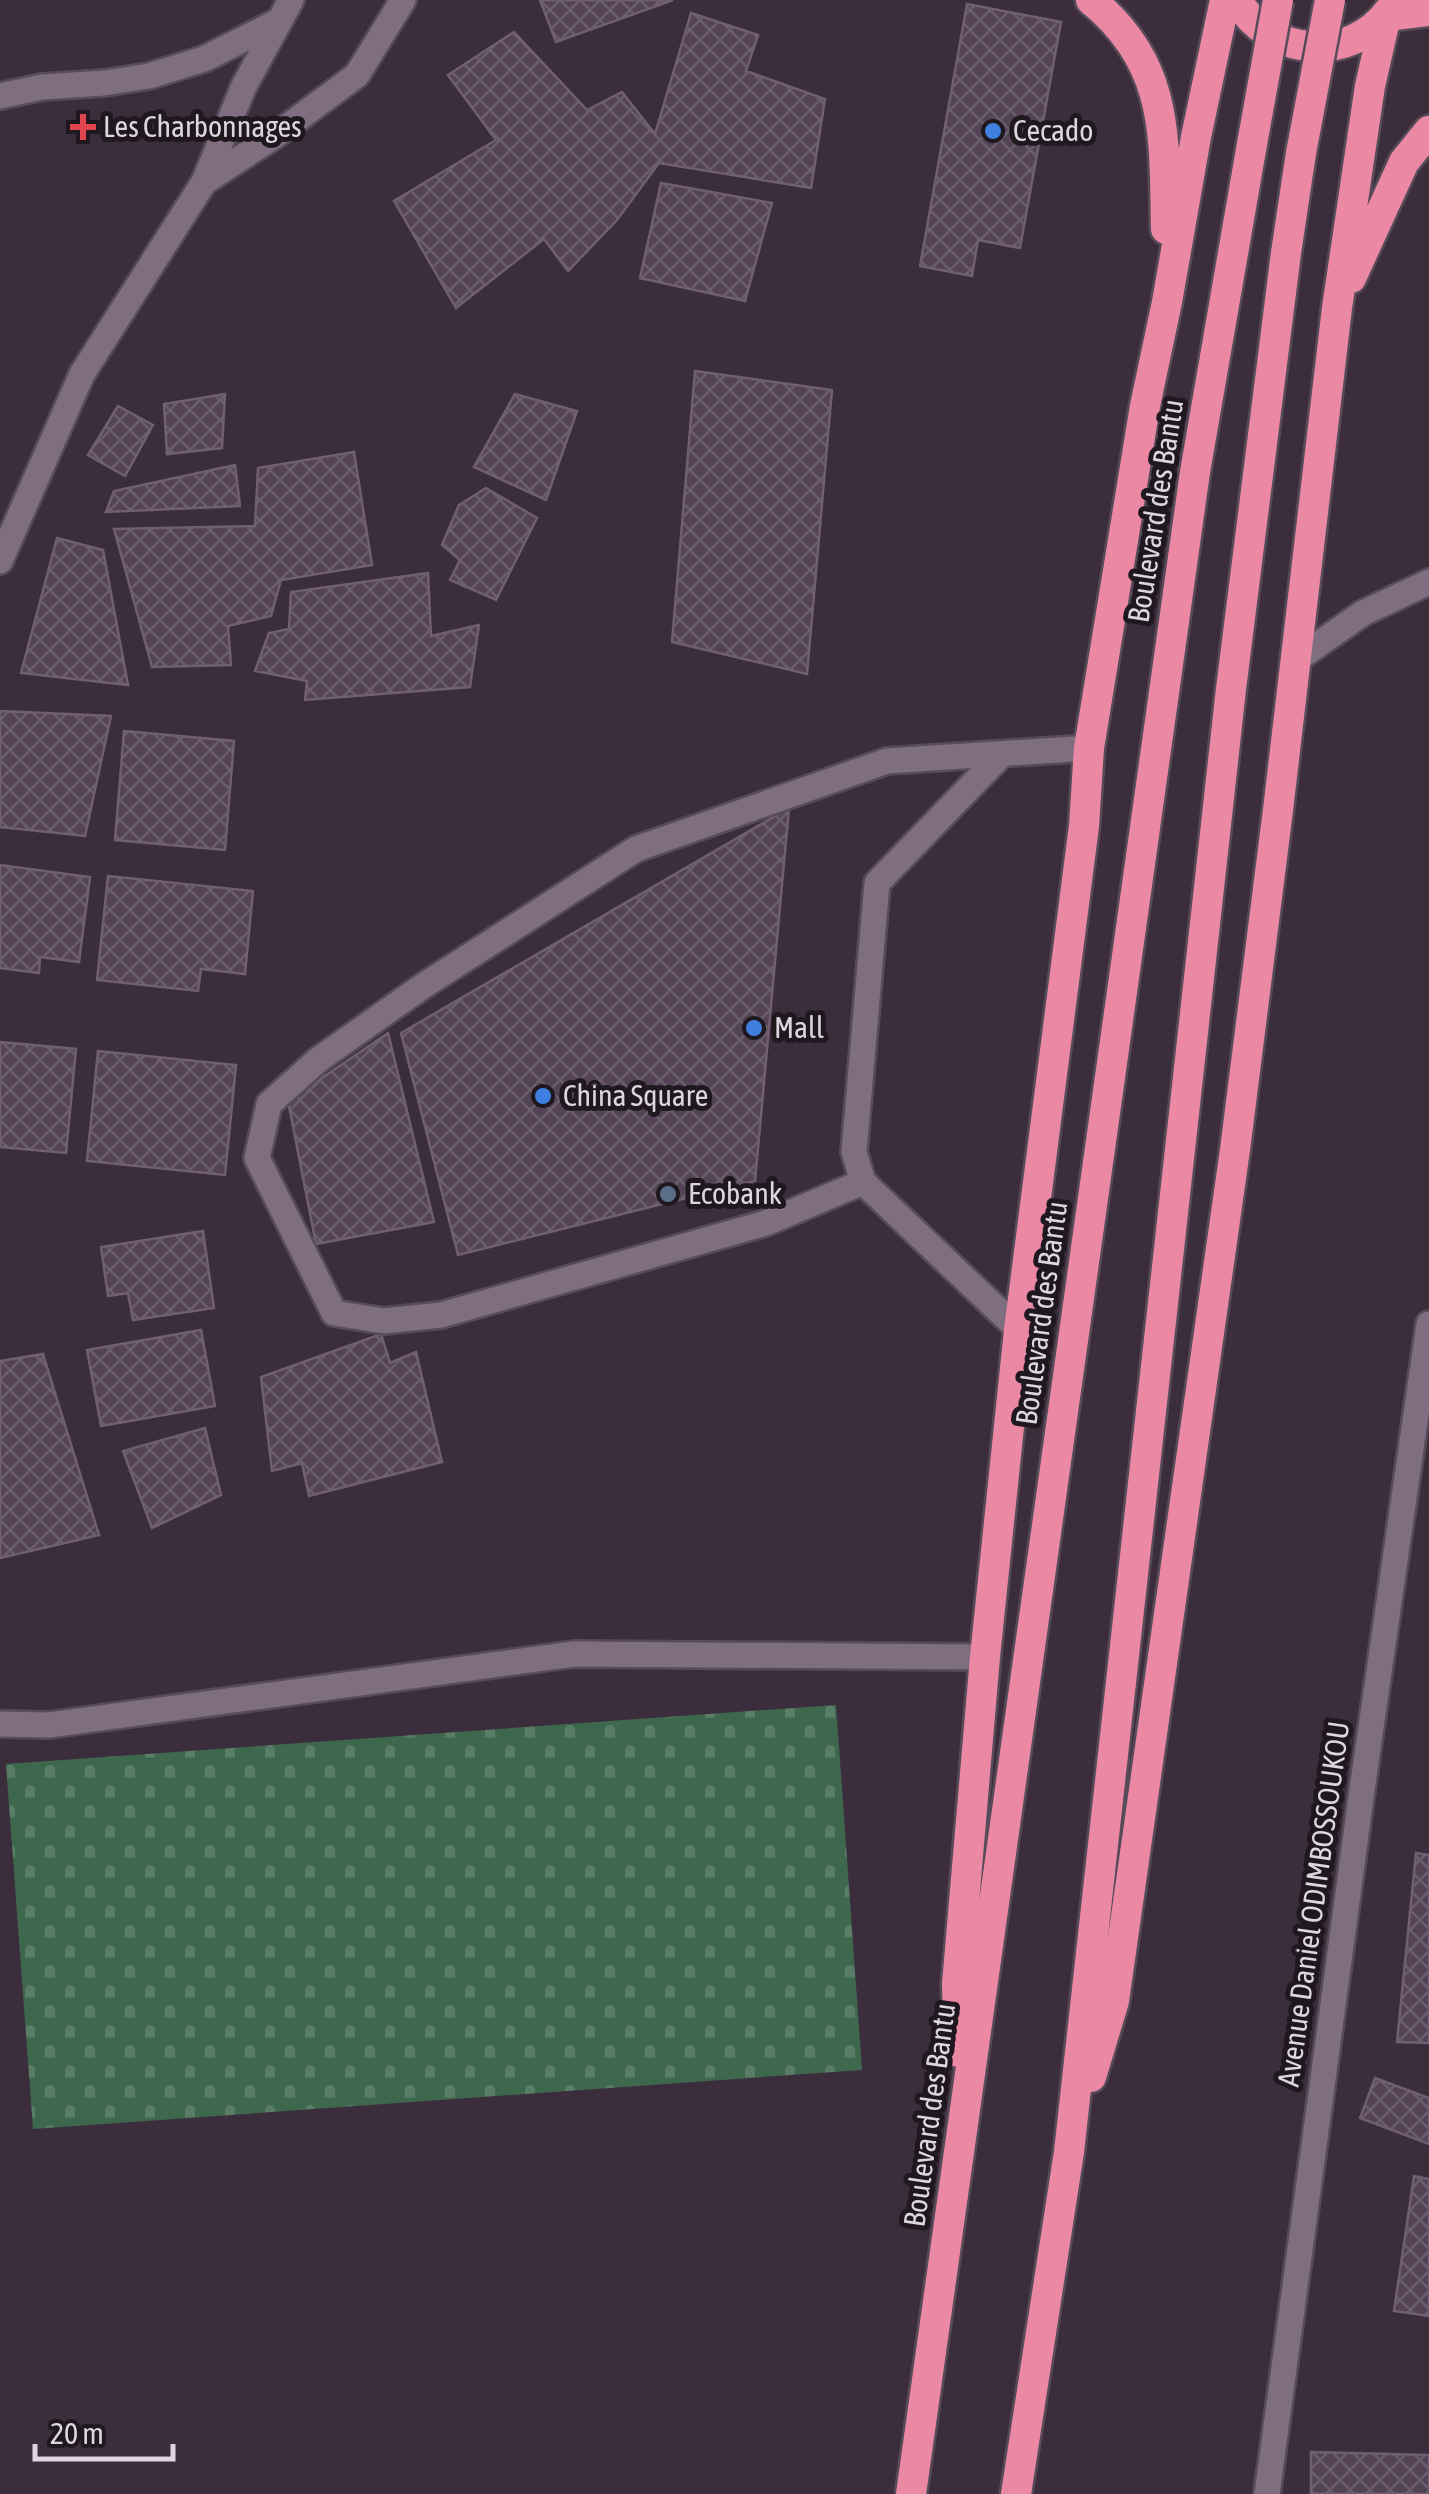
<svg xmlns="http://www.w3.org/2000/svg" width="1429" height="2494" font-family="'Asap Condensed',sans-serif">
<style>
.cemetery{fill:url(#cemetery-stones)}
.building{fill:url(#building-cross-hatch);stroke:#705f71;stroke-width:2.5}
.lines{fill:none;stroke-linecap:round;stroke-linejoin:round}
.lane-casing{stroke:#584b59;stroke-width:30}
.street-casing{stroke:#584b59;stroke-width:30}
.secondary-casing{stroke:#584b59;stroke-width:30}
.highway-casing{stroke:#584b59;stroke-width:35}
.lane{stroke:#7f6d80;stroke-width:25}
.street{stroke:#7f6d80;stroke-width:25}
.secondary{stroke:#7f6d80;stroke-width:25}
.highway{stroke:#eb89a5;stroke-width:30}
.highway-bridge-casing{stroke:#584b59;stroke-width:35;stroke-linecap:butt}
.highway-bridge{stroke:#eb89a5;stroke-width:30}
.health-dot{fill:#e0444e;stroke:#1f181f;stroke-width:4}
.shop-dot{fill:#3f7fe0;stroke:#1f181f;stroke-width:4}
.service-dot{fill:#5c6f8a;stroke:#1f181f;stroke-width:4}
.labels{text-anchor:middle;stroke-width:10;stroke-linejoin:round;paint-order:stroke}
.poi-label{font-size:30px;fill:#dfd5e0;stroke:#1f181f;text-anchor:start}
.street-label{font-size:30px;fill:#dfd5e0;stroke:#1f181f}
</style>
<defs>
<pattern id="cemetery-stones" width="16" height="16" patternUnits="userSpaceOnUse" patternTransform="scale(2.5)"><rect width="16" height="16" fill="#3d684e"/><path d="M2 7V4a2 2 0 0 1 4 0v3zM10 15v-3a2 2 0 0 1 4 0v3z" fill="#597d67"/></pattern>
<pattern id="building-cross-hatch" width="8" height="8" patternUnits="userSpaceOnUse" patternTransform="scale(2.5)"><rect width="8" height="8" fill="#534354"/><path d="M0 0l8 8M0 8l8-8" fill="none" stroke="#6b5d6c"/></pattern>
</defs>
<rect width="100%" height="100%" fill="#3c2d3d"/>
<path class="cemetery" d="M836,1705L862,2070L33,2129L6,1764Z"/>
<path class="building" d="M540,0H673L556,42Z
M967,4L1061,22L1020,248L978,240L972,276L920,266Z
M691,13L758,35L746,71L825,99L811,188L659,163L617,220L568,271L544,239L456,308L394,201L496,140L448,75L514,32L587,110L622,92L655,134Z
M661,183L772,203L745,301L640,278Z
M695,371L832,390L807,674L672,642Z
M225,394L222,448L167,454L164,404Z
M515,394L577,411L546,500L474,467Z
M118,406L153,425L125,476L88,455Z
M354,452L372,565L281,580L271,616L228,626L231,665L152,667L114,529L255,526L258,468Z
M235,465L240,506L106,512L114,491Z
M486,488L537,518L496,600L450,580L460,560L442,545L459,505Z
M57,538L103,550L128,685L21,673Z
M428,573L431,636L479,625L470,687L305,700L307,681L255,671L269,633L289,629L291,592Z
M0,711L111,716L85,836L0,827Z
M124,731L234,741L225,850L115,840Z
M789,808L755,1181L458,1255L401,1033Z
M0,865L90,877L79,962L40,957L39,973L0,968Z
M108,876L253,891L245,974L201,969L198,991L97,980Z
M388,1033L434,1222L316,1244L288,1101Z
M0,1042L76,1049L66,1153L0,1147Z
M98,1051L236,1065L225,1175L87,1161Z
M203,1231L214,1308L133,1320L128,1293L108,1296L101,1247Z
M201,1330L215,1406L101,1426L87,1350Z
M381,1334L390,1363L416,1352L442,1462L309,1496L302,1463L272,1471L261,1377Z
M43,1354L99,1535L0,1558V1361Z
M205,1428L221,1495L152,1528L123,1451Z
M1416,1853L1429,1855V2043L1397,2042Z
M1375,2078L1429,2098V2144L1360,2118Z
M1414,2176L1429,2179V2316L1394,2311Z
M1311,2452L1429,2455V2494H1311Z"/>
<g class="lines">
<defs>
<path id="lane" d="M1002,754L877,883L854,1152L863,1182L1019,1330
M863,1182L766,1223L441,1315L384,1321L334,1313L257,1158L269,1104L318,1060L423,986L636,849L887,761L1089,748
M0,1724L49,1725L574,1654L985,1657"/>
<path id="street" d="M1296,660L1363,613L1429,582
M1267,2494L1362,1790L1429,1324"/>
<path id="secondary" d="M0,96L42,87L104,83L149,76L204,59L279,21
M204,182L276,135L357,75L403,0
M0,561L82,374L204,182L244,86L291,0"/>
<path id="highway" d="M1091,0C1170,64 1164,137 1166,229
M1237,0C1269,56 1350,64 1389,11
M1351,278L1404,162L1429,131
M959,2052L957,1984L985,1657L1019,1330L1084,826L1089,748L1145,406L1167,302L1196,137L1225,0
M1091,2077L1114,2001L1235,1150L1278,810L1337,308L1370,86L1386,16L1429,11
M911,2494L1195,472L1252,144
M1016,2494L1069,2152L1231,689L1286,253L1301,153"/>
</defs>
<use href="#lane" class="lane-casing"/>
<use href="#street" class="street-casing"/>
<use href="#secondary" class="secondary-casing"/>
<use href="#highway" class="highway-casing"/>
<use href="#lane" class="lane"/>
<use href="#street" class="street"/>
<use href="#secondary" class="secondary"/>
<use href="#highway" class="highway"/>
<defs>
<path id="highway-bridge" d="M1252,144L1278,0
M1301,153L1330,0"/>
</defs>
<use href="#highway-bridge" class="highway-bridge-casing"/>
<use href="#highway-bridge" class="highway-bridge"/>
</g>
<path class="health-dot" d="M78 112h10v10h10v10h-10v10h-10v-10h-10v-10h10z"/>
<g class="shop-dot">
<circle cx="993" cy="131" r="10"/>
<circle cx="754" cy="1028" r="10"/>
<circle cx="543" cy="1096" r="10"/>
</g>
<circle class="service-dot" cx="668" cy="1194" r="10"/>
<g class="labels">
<g class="poi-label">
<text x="103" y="137">Les Charbonnages</text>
<text x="1013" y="141">Cecado</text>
<text x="774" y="1038">Mall</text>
<text x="563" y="1106">China Square</text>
<text x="688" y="1204">Ecobank</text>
</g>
<g class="street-label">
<text transform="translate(1156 511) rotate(-81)" y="10">Boulevard des Bantu</text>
<text transform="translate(1042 1313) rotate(-82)" y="10">Boulevard des Bantu</text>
<text transform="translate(1314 1904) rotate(-82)" y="10">Avenue Daniel ODIMBOSSOUKOU</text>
<text transform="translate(930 2115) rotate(-82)" y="10">Boulevard des Bantu</text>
</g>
</g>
<path d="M35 2444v15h138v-15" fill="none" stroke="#dfd5e0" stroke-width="5"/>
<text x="50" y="2444" font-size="30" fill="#dfd5e0" stroke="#1f181f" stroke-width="8" paint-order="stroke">20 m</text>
</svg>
